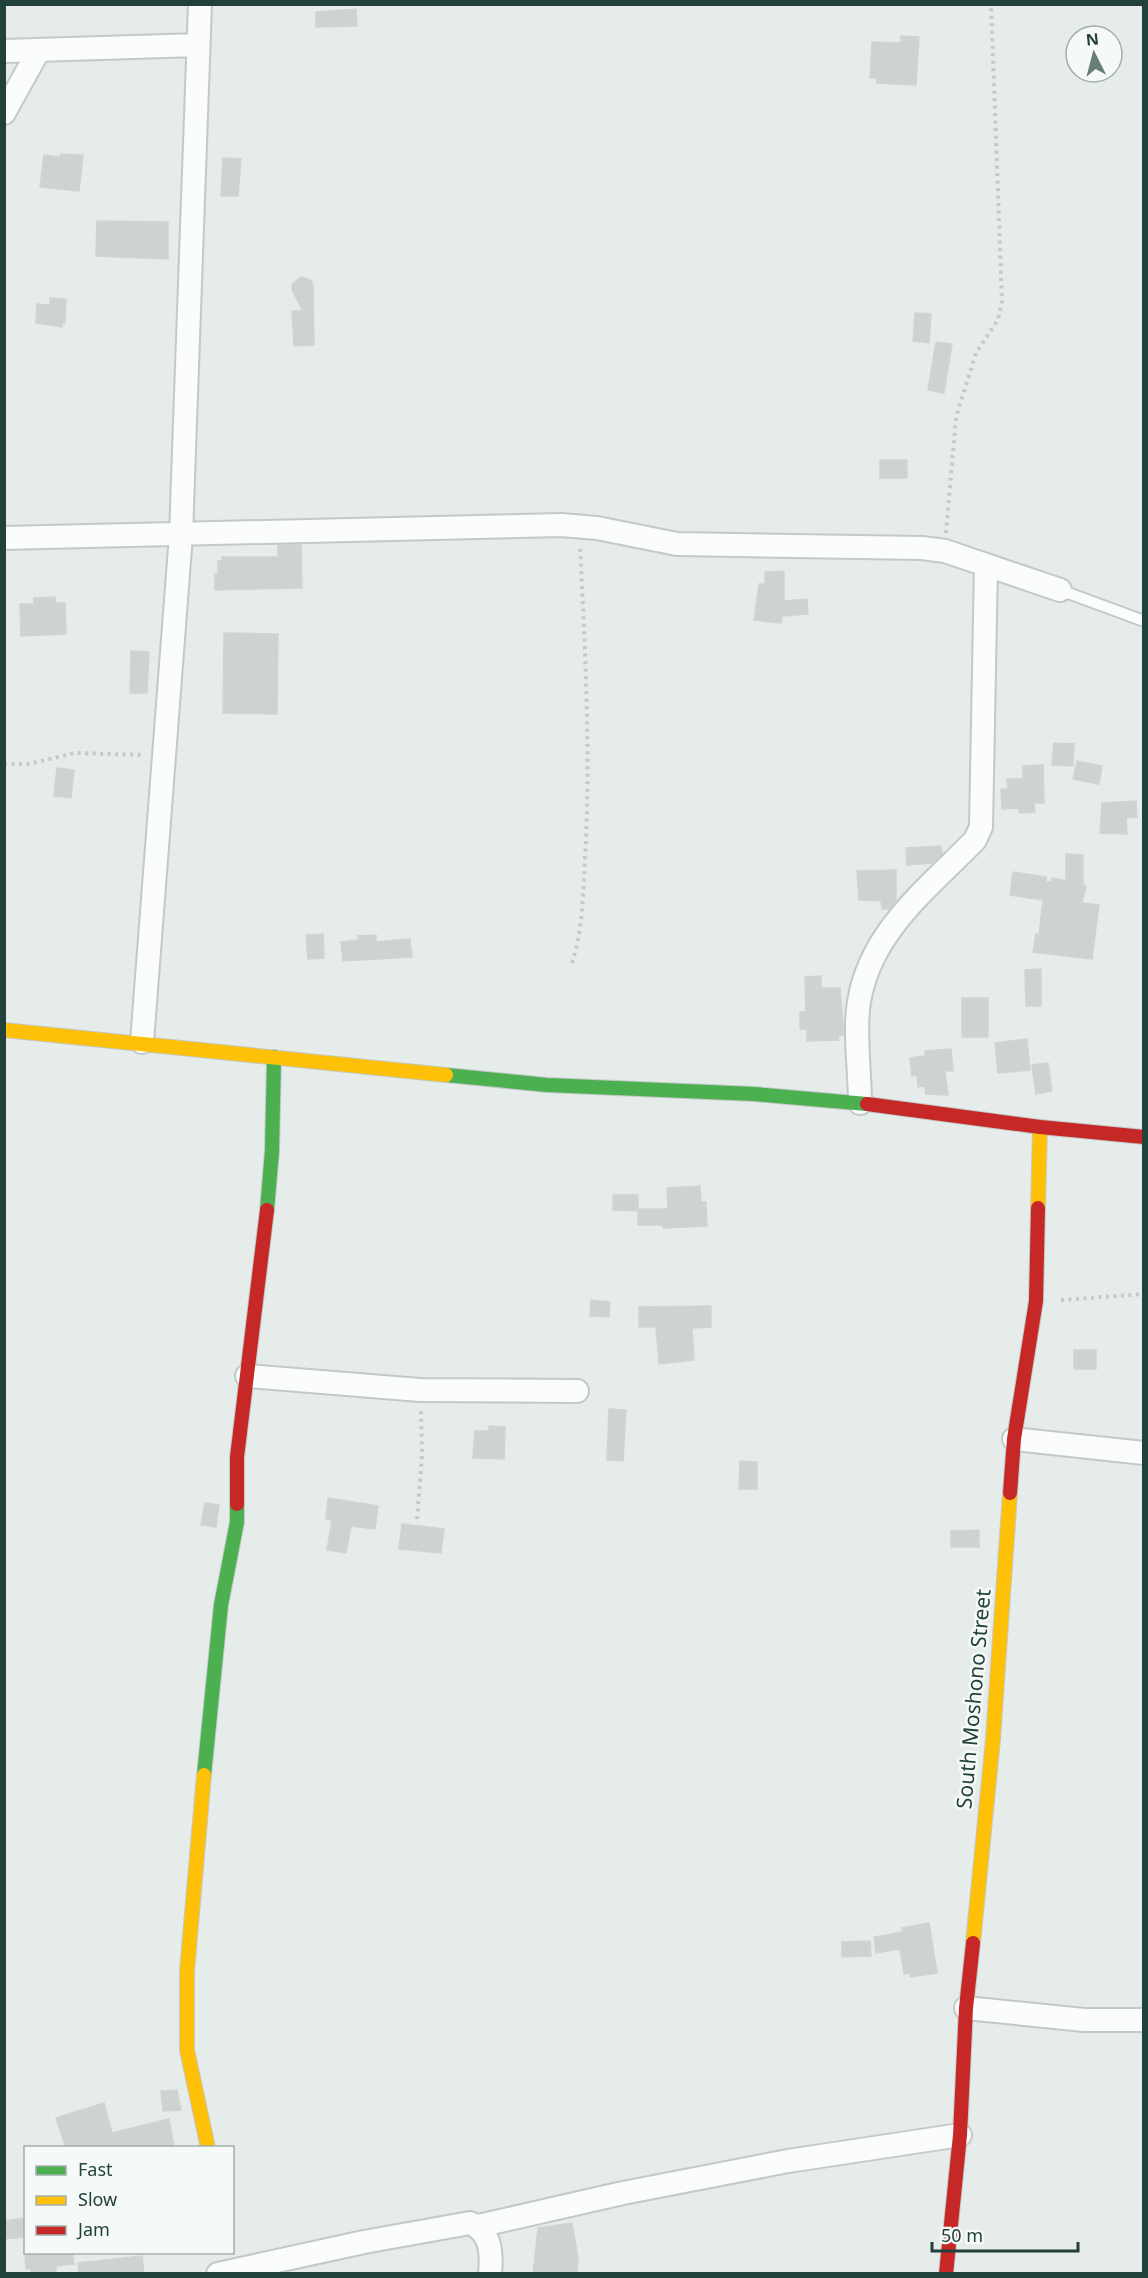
<svg xmlns="http://www.w3.org/2000/svg" width="1148" height="2278" font-family="'Noto Sans',sans-serif">
<style>
.building{fill:#cdd3d1;stroke:#cfd5d2;stroke-width:1.5}
.lines{fill:none;stroke-linecap:round;stroke-linejoin:round}
.lane-casing{stroke:#c3c9c7;stroke-width:14}
.street-casing{stroke:#c3c9c7;stroke-width:26}
.fast-casing{stroke:#c2cac7;stroke-width:16}
.slow-casing{stroke:#c2cac7;stroke-width:16}
.jam-casing{stroke:#c2cac7;stroke-width:16}
.path{stroke:#c2cbc9;stroke-width:4;stroke-dasharray:3 4.5;stroke-linecap:butt}
.lane{stroke:#fbfcfc;stroke-width:10}
.street{stroke:#fbfcfc;stroke-width:22}
.fast{stroke:#4caf50;stroke-width:14}
.slow{stroke:#ffc107;stroke-width:14}
.jam{stroke:#c62828;stroke-width:14}
.labels{text-anchor:middle;stroke-width:5;stroke-linejoin:round;paint-order:stroke}
.street-label{font-size:21px;fill:#22413a;stroke:#f5faf8}
</style>
<rect width="100%" height="100%" fill="#e6ece9"/>
<path class="building" d="M356,9L357,26L316,27V12Z
M901,36L919,37L916,85L877,83V78H870L872,42L901,43Z
M61,154L83,155L79,191L40,187L44,155L61,157Z
M223,158L241,159L238,196H221Z
M97,221L168,222V259L96,256Z
M301,277L311,280L313,286L314,345L294,346L292,311H303L292,290V284Z
M50,298L66,299L65,323H62V327L36,323L37,304L50,305Z
M915,313L931,314L929,343L913,341Z
M936,342L952,344L944,393L928,390Z
M880,460H907V478H880Z
M278,545H301L302,588L215,590V574H218V561H222V557H278Z
M784,571V601L807,599L808,614L782,616L781,623L754,620L759,584H765V572Z
M55,597V603H65L66,634L21,636L20,604H34V598Z
M224,633L278,634L277,714L223,713Z
M131,651L149,652L147,693H130Z
M1054,743L1074,744L1073,766L1052,765Z
M1077,761L1102,766L1099,784L1073,779Z
M1043,765L1044,803H1034L1035,812L1019,813V808L1002,809L1001,789H1008L1007,779H1023V766Z
M57,768L74,770L71,798L54,796Z
M1136,801L1137,817L1126,818L1127,834L1100,833L1102,803Z
M941,846L942,854L932,863L907,865L906,848Z
M1066,854L1083,855V885L1086,886L1082,903L1099,905L1092,959L1033,952L1036,934L1039,935L1043,900L1010,895L1013,872L1046,877V882H1052V878L1066,881Z
M896,870V900L889,909H882L881,901L859,900L857,871Z
M323,934L324,958L308,959L306,935Z
M376,935V942L410,939L412,957L343,961L341,942L359,940L358,936Z
M1041,969V1006H1026L1025,970Z
M821,976V988H840L844,1035H838L839,1040L807,1041V1029H800V1012H806L805,977Z
M962,998H988V1037H962Z
M1027,1039L1030,1070L998,1073L995,1043Z
M951,1049L953,1071H945L948,1095L926,1094L925,1086L918,1087L917,1075L912,1076L910,1058L925,1056V1051Z
M1048,1063L1052,1091L1036,1094L1032,1065Z
M700,1186L701,1202H706L707,1226L663,1228V1225H638V1209H668L667,1188Z
M613,1195H638V1211L613,1210Z
M591,1300L610,1302L609,1317L590,1316Z
M711,1306V1327L692,1328L694,1360L659,1364L656,1327H639V1307Z
M1074,1350H1096V1369H1074Z
M609,1409L626,1410L623,1461L607,1460Z
M489,1426L505,1427L504,1459L473,1458L475,1431H489Z
M740,1461L757,1462V1489H739Z
M328,1498L378,1506L375,1529L351,1526L346,1553L327,1550L332,1520L326,1519Z
M205,1503L219,1505L216,1527L201,1525Z
M402,1524L444,1529L441,1553L399,1549Z
M979,1530V1547H951V1531Z
M929,1923L937,1973L910,1977V1973L904,1974L900,1949L876,1953L874,1937L903,1932L902,1928Z
M870,1941L871,1956L842,1957V1942Z
M177,2090L181,2110L163,2111L161,2091Z
M104,2103L112,2133L169,2119L174,2148H66L56,2118Z
M26,2218V2237L4,2239V2221Z
M572,2223L578,2258L577,2274H533L538,2228Z
M73,2253L74,2264L56,2266V2274H31V2269H26L25,2254Z
M142,2256L144,2274H79L78,2263Z"/>
<g class="lines">
<defs>
<path id="lane" d="M1060,590L1144,621"/>
<path id="street" d="M4,51L198,45
M4,113L39,50
M4,538L561,525L597,528L677,544L922,548L945,551L1060,590
M142,1042L181,535L200,4
M860,1103C860,1073 854,1030 859,1002C870,932 928,888 975,840L981,827L986,565
M247,1376L420,1390L577,1391
M1014,1439L1144,1453
M966,2008L1084,2020H1144
M478,2226L623,2193L788,2161L960,2135
M218,2274L364,2242L470,2223C491,2232 492,2252 490,2274"/>
<path id="fast" d="M446,1075L547,1085L754,1094L867,1104
M267,1210L272,1151L274,1057
M204,1775L221,1605L237,1522V1504"/>
<path id="slow" d="M4,1030L446,1075
M1038,1208L1040,1127
M204,1775L187,1971V2050L208,2148
M973,1943L993,1739L1010,1493"/>
<path id="jam" d="M867,1104L1040,1127L1144,1137
M1010,1493L1014,1439L1036,1301L1038,1208
M237,1504V1457L267,1210
M946,2274L960,2135L966,2008L973,1943"/>
</defs>
<use href="#lane" class="lane-casing"/>
<use href="#street" class="street-casing"/>
<use href="#fast" class="fast-casing"/>
<use href="#slow" class="slow-casing"/>
<use href="#jam" class="jam-casing"/>
<path class="path" d="M946,533L956,417L976,353L998,320L1002,301L991,4
M4,764H29L74,753L144,755
M572,963C583,929 583,895 585,859C591,755 585,649 580,545
M1061,1300L1144,1294
M417,1519L422,1456L421,1409"/>
<use href="#lane" class="lane"/>
<use href="#street" class="street"/>
<use href="#fast" class="fast"/>
<use href="#slow" class="slow"/>
<use href="#jam" class="jam"/>
</g>
<g class="labels">
<g class="street-label">
<text transform="translate(974 1699) rotate(-85)" y="7">South Moshono Street</text>
</g>
</g>
<rect width="1148" height="2278" fill="none" stroke="#22413a" stroke-width="12"/>
<rect x="24" y="2146" width="210" height="108" fill="#f5faf8" stroke="#a1b0ac" stroke-width="1.5"/>
<rect x="36" y="2166" width="30" height="9" fill="#4caf50" stroke="#a1b0ac" stroke-width="1.5"/>
<text x="78" y="2176" font-size="18" fill="#22413a">Fast</text>
<rect x="36" y="2196" width="30" height="9" fill="#ffc107" stroke="#a1b0ac" stroke-width="1.5"/>
<text x="78" y="2206" font-size="18" fill="#22413a">Slow</text>
<rect x="36" y="2226" width="30" height="9" fill="#c62828" stroke="#a1b0ac" stroke-width="1.5"/>
<text x="78" y="2236" font-size="18" fill="#22413a">Jam</text>
<g transform="translate(1094 54) rotate(354)"><circle r="28" fill="#f5faf8" stroke="#a1b0ac" stroke-width="1.5"/>
<path d="M0-4.5L10 22L0 15L-10 22Z" fill="#677d77"/>
<text y="-9" font-size="16" font-weight="bold" text-anchor="middle" fill="#22413a">N</text>
</g>
<path d="M932 2242v9h146v-9" fill="none" stroke="#22413a" stroke-width="3"/>
<text x="941" y="2242" font-size="18" fill="#22413a" stroke="#f5faf8" stroke-width="4.5" paint-order="stroke">50 m</text>
</svg>
